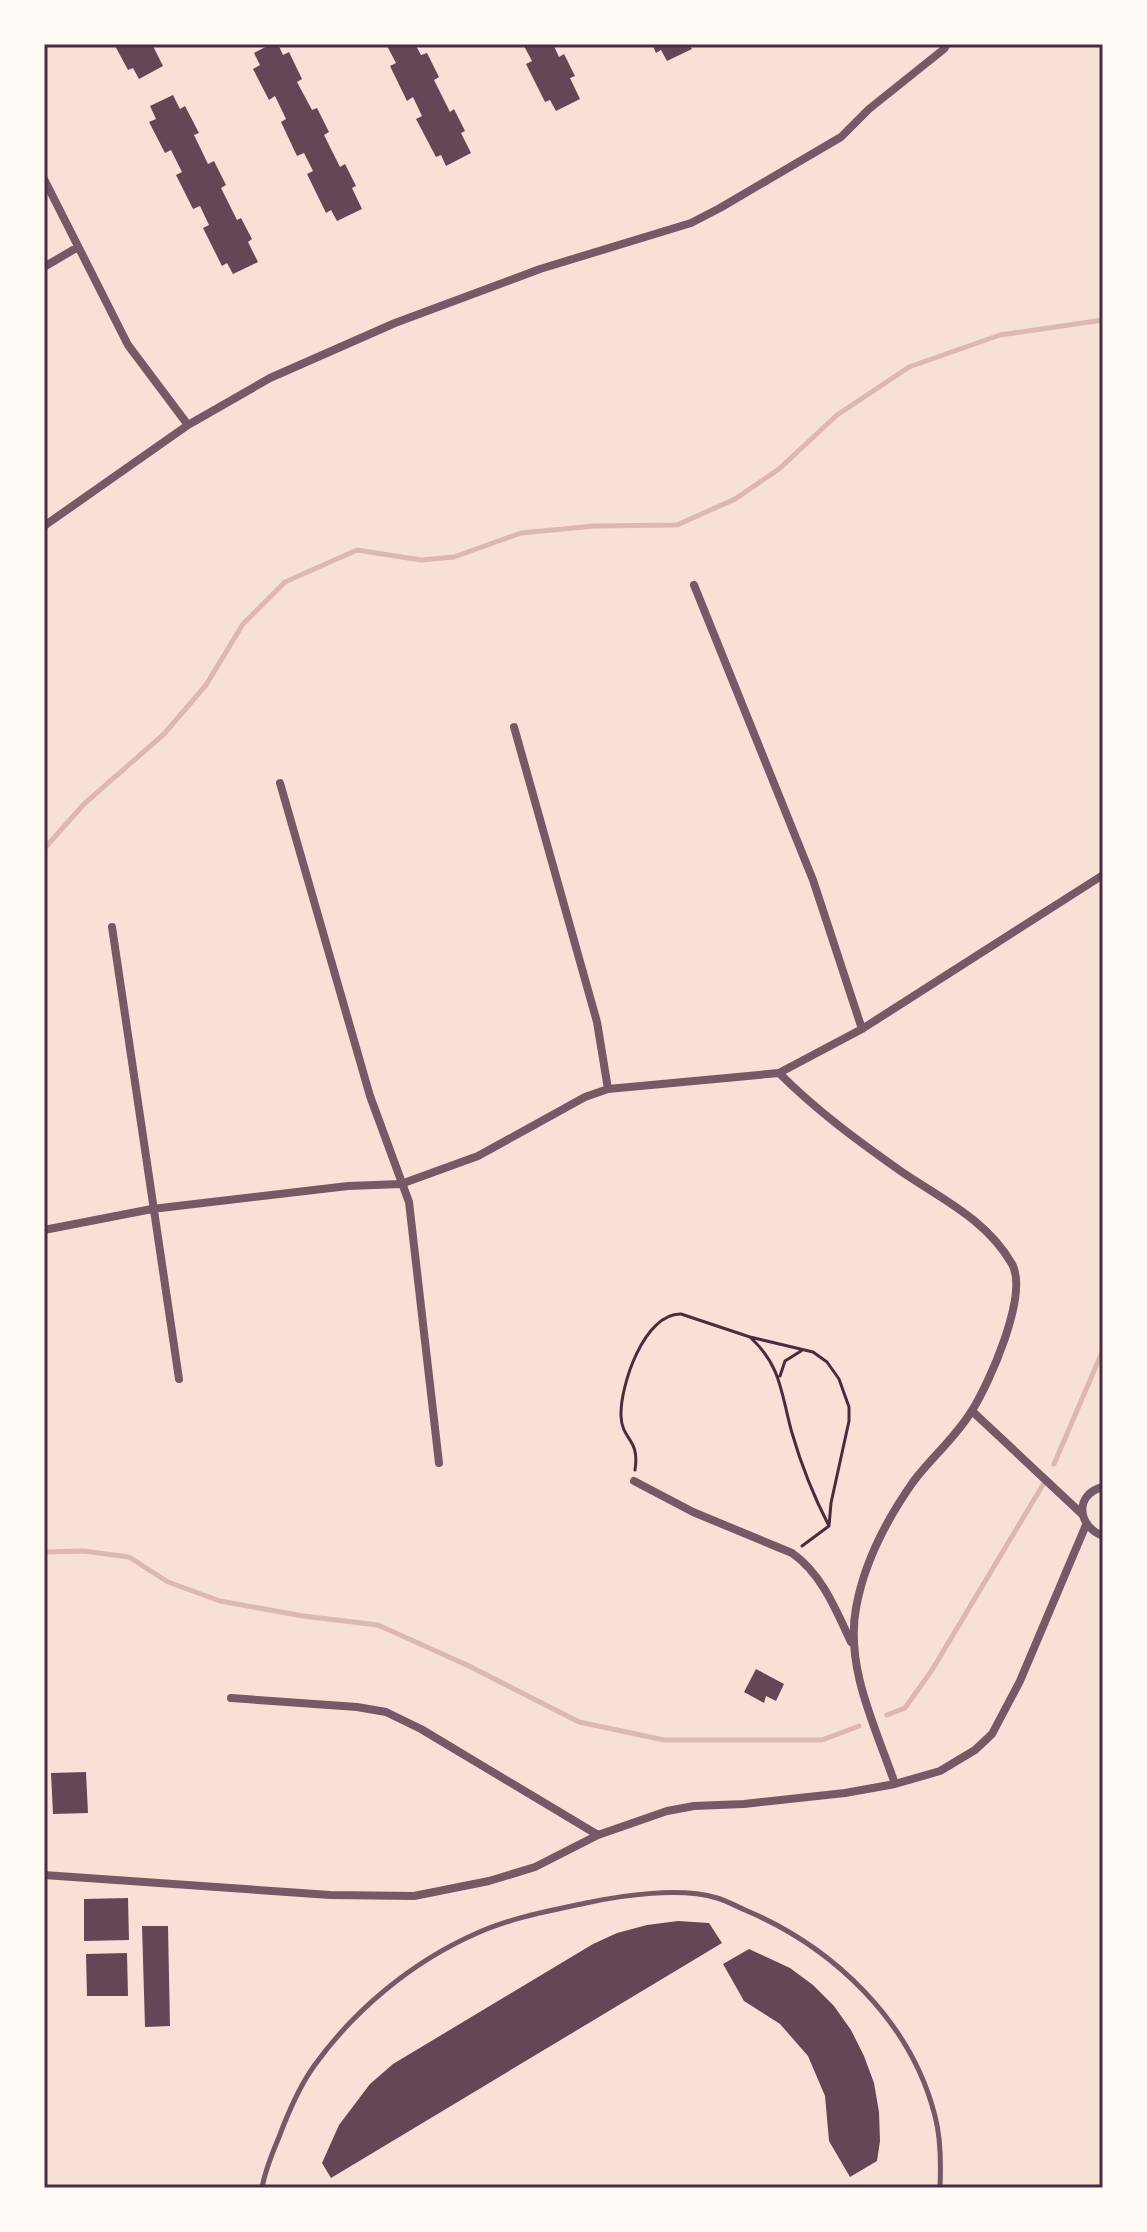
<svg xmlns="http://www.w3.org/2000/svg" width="1147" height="2232" font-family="'Exo 2',sans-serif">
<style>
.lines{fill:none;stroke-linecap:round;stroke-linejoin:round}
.stream{stroke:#dcb8b0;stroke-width:5}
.building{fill:#644757}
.path{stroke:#4a2c40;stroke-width:3}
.service{stroke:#755966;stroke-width:5}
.minor{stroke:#755966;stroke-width:8}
.neatline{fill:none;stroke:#4a2c40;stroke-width:3}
</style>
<rect width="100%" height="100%" fill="#f7e1d7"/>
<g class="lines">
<path class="stream" d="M44,849L84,804L164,734L206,685L243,624L285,582L357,550L421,560L454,557L521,533L594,526L677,525L735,499L779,469L837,415L909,367L1000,335L1103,320
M1054,1464L1103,1350
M44,1552L83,1551L129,1557L168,1582L220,1601L303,1616L378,1625L469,1666L579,1722L664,1740H822L859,1726
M887,1715L905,1708L932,1670L1044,1483"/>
</g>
<path class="building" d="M114,44H152L163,66L139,79L133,68L128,70Z
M271,44H278L283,55L289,52L302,79L297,82L312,110L317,108L329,132L324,135L340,167L345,164L356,186L352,188L362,209L337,221L331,210L326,213L307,174L313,171L304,153L297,156L281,122L286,119L275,96L269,100L253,69L260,65L254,53Z
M386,44H415L421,55L427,53L439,77L434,80L450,112L454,109L465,131L461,133L471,153L446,166L441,155L436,157L416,119L422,116L413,97L407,101L390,66L396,63Z
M523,44H553L559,57L564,54L575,76L570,78L580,99L556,111L550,100L545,102L526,64L532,61Z
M652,44H689L692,49L667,61L661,50L656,53Z
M173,95L180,109L185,106L199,133L194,135L208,164L214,161L226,185L221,188L237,220L241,218L252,239L248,242L258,262L233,274L227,263L222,266L203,228L209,225L200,206L193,209L176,175L182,172L171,150L165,153L149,122L156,119L150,106Z
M756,1669L784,1684L776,1701L766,1696L764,1703L744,1692Z
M86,1772L88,1813L53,1814L51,1773Z
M128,1898L129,1940L84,1941V1899Z
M678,1921L709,1923L722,1943L331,2178L322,2163L339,2125L370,2084L393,2064L593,1944L617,1933L647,1925Z
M142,1926H168L170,2026L145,2027Z
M749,1949L790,1968L813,1985L834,2006L851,2030L864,2056L874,2083L879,2112L880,2141L877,2161L850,2177L829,2141L825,2096L808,2056L780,2024L744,2001L723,1964Z
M127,1953L128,1996H87L86,1954Z"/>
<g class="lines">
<path class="path" d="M751,1338C782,1367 781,1394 792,1433C801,1464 814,1497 829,1526L802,1546
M780,1376L785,1361L801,1351
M635,1470C640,1438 622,1441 621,1416C620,1386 644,1313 681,1314L750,1337L813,1352L827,1362L839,1379L849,1407V1421L831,1503L829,1526"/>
<path class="service" d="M262,2188C265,2170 272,2154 279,2137C288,2113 299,2087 314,2066C354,2010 412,1962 475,1934C510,1918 548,1911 586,1903C623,1895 680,1887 717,1898C727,1901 736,1906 745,1910C833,1947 911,2021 935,2116C941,2138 941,2165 940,2188"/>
<path class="minor" d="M44,179L128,345L188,425
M44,267L78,247
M44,526L188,425L270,378L395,323L540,269L691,223L720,208L841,137L869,109L944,49L947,44
M694,585L813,880L862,1029
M514,727L597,1022L608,1089
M280,783L370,1096L409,1202L439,1463
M112,927L179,1379
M779,1073C817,1111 858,1141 902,1172C942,1199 987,1220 1012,1264C1029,1295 989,1384 971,1412C955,1438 931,1458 913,1482C887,1519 864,1563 856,1608C845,1668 876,1728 895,1784
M44,1230L152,1209L348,1186L401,1184L478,1156L585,1097L608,1089L779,1073L862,1029L1103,875
M972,1411L1083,1515
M634,1481L693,1512L792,1553C822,1574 836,1610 851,1642
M1103,1487C1074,1494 1077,1526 1103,1536
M231,1698L357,1707L386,1712L421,1729L598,1835
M44,1875L330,1895L414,1896L489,1881L535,1867L598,1835L667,1811L694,1806L744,1804L845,1793L895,1784L940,1771L975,1750L992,1734L1020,1681L1086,1525"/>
</g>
<rect width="1147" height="2232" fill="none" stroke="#fffaf5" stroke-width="92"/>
<rect x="46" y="46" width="1055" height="2140" class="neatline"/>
</svg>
